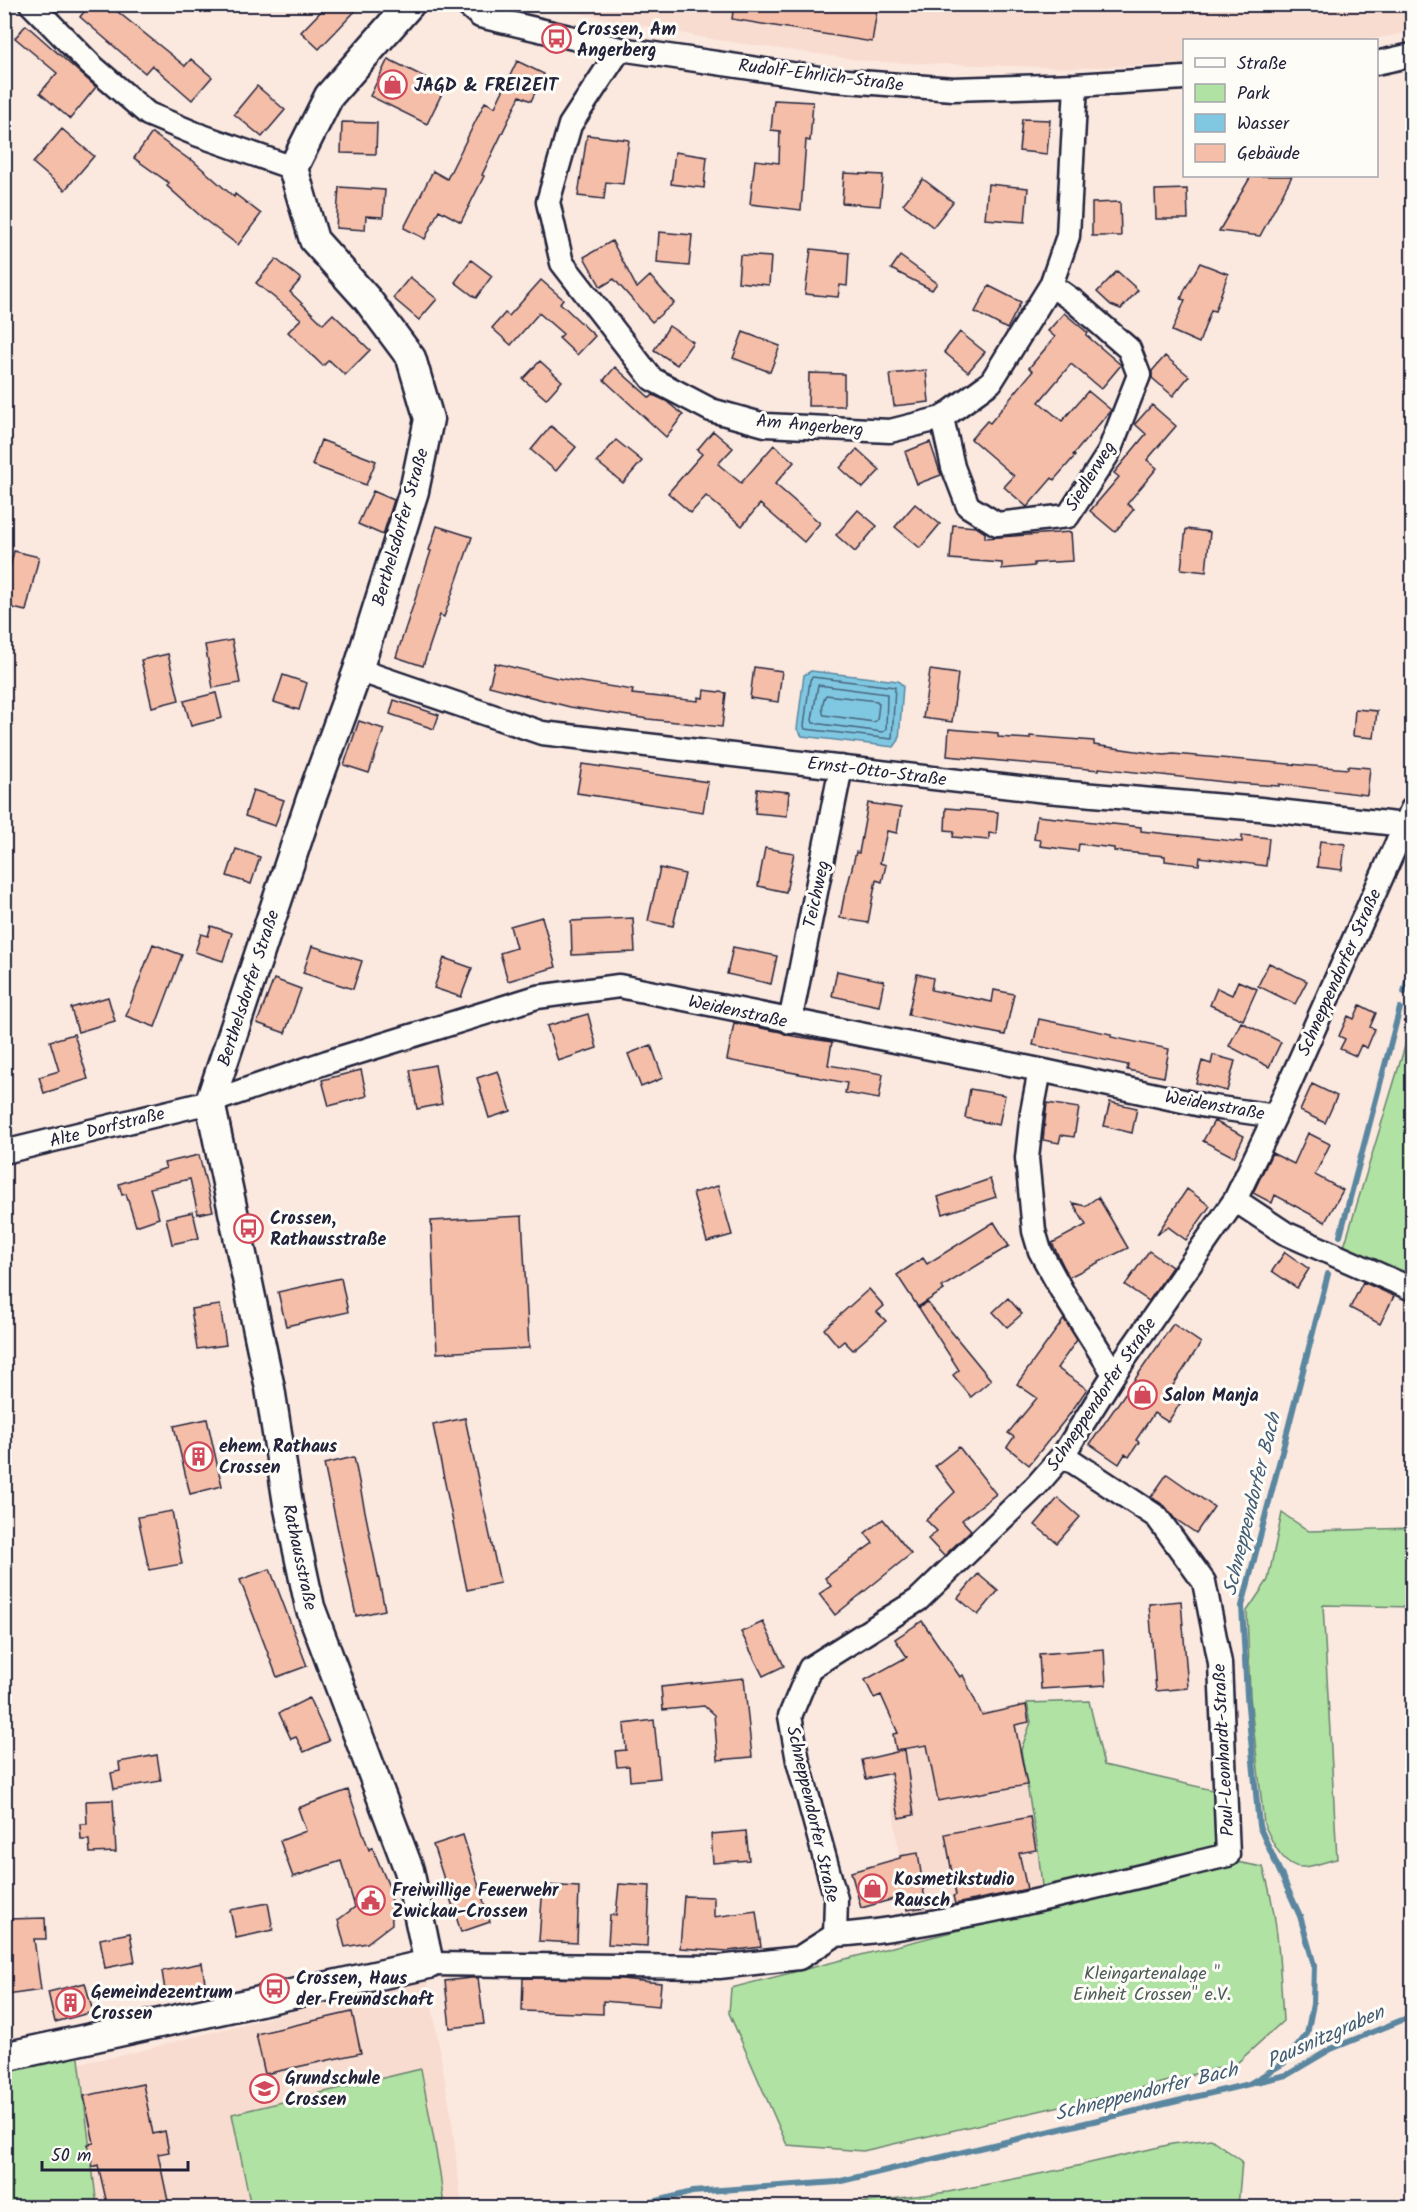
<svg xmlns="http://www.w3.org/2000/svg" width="1417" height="2212" font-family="Kalam,sans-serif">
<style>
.built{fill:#f9dcd0}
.green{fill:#b0e2a3;stroke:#69826f;stroke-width:1.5}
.water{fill:#80c8e1;stroke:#5a869f;stroke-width:1.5}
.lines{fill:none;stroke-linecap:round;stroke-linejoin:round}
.shore{stroke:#48647d;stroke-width:1.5}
.stream{stroke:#5a869f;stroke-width:6}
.building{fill:#f5bea9;stroke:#22223b;stroke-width:1.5}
.minor-casing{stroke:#22223b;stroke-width:27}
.tertiary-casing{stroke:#22223b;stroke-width:33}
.minor{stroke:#fdfcf7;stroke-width:22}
.tertiary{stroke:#fdfcf7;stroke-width:28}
.labels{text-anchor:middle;stroke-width:6;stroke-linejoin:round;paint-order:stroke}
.poi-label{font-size:18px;font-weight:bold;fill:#22223b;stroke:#fdfcf7;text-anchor:start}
.street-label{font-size:18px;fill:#22223b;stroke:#fdfcf7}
.park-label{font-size:18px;fill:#4d5c5a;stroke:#fdfcf7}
.water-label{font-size:20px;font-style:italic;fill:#435c75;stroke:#fdfcf7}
</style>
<rect width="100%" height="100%" fill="#fbe9e0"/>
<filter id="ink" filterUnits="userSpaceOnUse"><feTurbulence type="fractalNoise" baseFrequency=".0167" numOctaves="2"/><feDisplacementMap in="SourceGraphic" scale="12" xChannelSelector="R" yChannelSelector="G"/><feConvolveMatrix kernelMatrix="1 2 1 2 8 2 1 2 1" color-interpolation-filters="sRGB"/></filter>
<g filter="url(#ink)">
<path class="built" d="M1412,4V32L1369,40H1184V64L1074,68L873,62L716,40L538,5Z
M1027,1703L1031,1722L1021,1750L1038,1849L1043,1896L908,1924L886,1758L893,1750L892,1733Z
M427,1977L451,2113L462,2207H93L83,2144L80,2063L119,2056Z"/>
<path class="green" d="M1412,1023V1281L1343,1250Z
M1282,1513L1309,1531L1412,1528V1607L1323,1605L1337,1859C1326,1861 1315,1866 1304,1867C1283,1869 1271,1839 1264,1824L1250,1696L1247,1611L1268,1580Z
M1089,1701L1104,1765L1217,1791L1218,1842L1212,1849L1043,1896L1038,1849L1021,1750L1031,1722L1027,1703Z
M1231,1861L1263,1867C1279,1917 1280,1969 1283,2021L1237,2063L1157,2084L863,2151L787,2145L729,2013L731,1988Z
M77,2042L97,2207H5L4,2057Z
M421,2069L440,2173L444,2207H251L232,2114Z
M1211,2139L1242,2161L1238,2207H827L948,2192L1064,2169L1172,2144Z"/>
<path class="water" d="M811,671L898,681L903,686L899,740L894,747L802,736L797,729L804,675Z"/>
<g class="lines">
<path class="shore" d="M812,677L895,687L892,739L805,729L804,726L810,680Z
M818,685L887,694L886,730L883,732L813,723L812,720Z
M826,695L877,701L879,704L877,720L874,722L824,715C821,711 823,699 826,695Z"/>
<path class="stream" d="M1404,992L1412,961
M1340,1236L1400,1008
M1256,2082L1287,2075L1331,2049L1412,2016
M630,2208L692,2192L837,2182L1249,2084L1284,2063L1307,2034L1313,2004L1314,1965L1300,1916L1259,1826L1247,1696L1242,1606L1328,1274"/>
</g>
<path class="building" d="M90,4H108L185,66L191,59L212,77L192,100L152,65L145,73L80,17Z
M328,4H362L319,49L301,32Z
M734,4H878L872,42L732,19Z
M26,25L96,87L70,119L40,93L57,73L15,38Z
M388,59L445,87L427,124L370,96Z
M517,61L544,74L531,101L520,96L482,175L484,176L461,222L439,210L425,239L404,228L433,171L447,179L485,102L495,107Z
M257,86L285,110L262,137L234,114Z
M774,100L813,102L810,141L806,140L801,210L750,204L755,160L779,163L780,131L771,130Z
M1022,119L1050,120L1047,154L1019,151Z
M342,122L377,123L376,154L341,153Z
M62,129L94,156L65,190L33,163Z
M152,133L190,160L191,159L234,197L235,194L261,214L238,245L205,220L167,186L169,183L134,158Z
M587,135L629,140L623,184L606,182L604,199L578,196Z
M675,152L707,157L704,188L671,184Z
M844,173L883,175L880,206L842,203Z
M1251,176H1292L1260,236L1219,231Z
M923,179L953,202L933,227L903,204Z
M988,184L1028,188L1025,222L985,219Z
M339,187L385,190L383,217L366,216L365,230L336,228Z
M1187,189L1188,219H1156L1155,190Z
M1120,202L1121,236H1092V203Z
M659,232L692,235L689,266L657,263Z
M612,241L637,288L650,276L674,303L652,322L614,279L601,287L584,257Z
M811,249L849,253L847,286L840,285L838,297L805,294Z
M740,255L771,257L769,285L738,282Z
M900,256L937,283L932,290L891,269Z
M276,259L301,279L290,292L323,324L333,314L370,350L345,375L329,360L323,366L288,332L301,319L256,283Z
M471,260L492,276L476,298L455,282Z
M1200,263L1228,274L1215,311L1211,310L1199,343L1172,331L1185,300L1181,299L1185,289Z
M1117,271L1138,290L1121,309L1111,305L1097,292Z
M410,277L437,299L419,320L393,298Z
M541,280L563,299L560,303L595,336L577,355L559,338L563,334L539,313L511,345L492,328L505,313L509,316Z
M989,286L1021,302L1007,329L975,312Z
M1064,313L1088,333L1086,335L1121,365L1101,389L1071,364L1039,402L1062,421L1088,391L1111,410L1073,455L1075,456L1054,480L1052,478L1027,507L1004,487L1014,476L971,439L987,421L990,423L1033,371L1029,368L1055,337L1048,331Z
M669,326L693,342L677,365L654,350Z
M743,332L780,346L770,372L733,358Z
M960,332L985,352L968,372L944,352Z
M1165,356L1189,376L1173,396L1152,378V371Z
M540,361L562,381L546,399L523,379Z
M615,367L650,398L653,395L666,401L683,415L666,437L604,380Z
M926,370L929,402L894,406L890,374Z
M809,373L844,374V406H808Z
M1152,405L1176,426L1147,460L1157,468L1127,504L1134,509L1115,532L1090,511L1119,477L1114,473L1146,434L1135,424Z
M551,426L576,447L556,471L531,450Z
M713,431L733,448L718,464L741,483L774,445L794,462L775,484L820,523L804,542L760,504L742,526L706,496L691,513L668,493L702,454L697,450Z
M321,440L376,461L366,485L312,465Z
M616,440L642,461L623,483L597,462Z
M930,442L941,475L917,484L905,452Z
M857,449L880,470L863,488L840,468Z
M373,491L394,500L383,535L358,524Z
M915,504L940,524L920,548L895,527Z
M858,510L877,526L855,552L836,535Z
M953,525L976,527L985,533V538L1071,532L1073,561L1034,563V566L1002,569V563L950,559Z
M437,526L472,537L444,617L440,615L423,666L396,657L431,551L429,550Z
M1186,529L1210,532L1206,572L1181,569Z
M14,551L39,557L26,611L4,606V591Z
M232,640L240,683L213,688L205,645Z
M168,654L179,700L152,707L141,660Z
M495,663L557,678L633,690L632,694L698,701V697L703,698L704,690L726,693L722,727L648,719L570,707L489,686Z
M754,667L782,671L778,702L750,698Z
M930,670L958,674L952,722L923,718Z
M283,675L307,683L299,710L274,702Z
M216,693L222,718L191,726L184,701Z
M394,700L439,715L434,729L390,714Z
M1355,709L1377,711L1374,738L1353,736Z
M359,721L384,729L369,773L344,765Z
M949,729L998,733V737L1030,739V736L1094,741V745L1164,755L1173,754L1348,769V766L1370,768L1367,795L1279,784V786L1234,783L1099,768V770L947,756Z
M582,764L708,782L703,812L577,793Z
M757,789L789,792L787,816L755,813Z
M253,790L284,800L275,826L245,816Z
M868,803L901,808L897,833L887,831L880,863L886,865L882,882L876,880L868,923L840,918L845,892H846L856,852L859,853Z
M946,808L998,812L996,834L989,833V840L953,837L954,831L945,830Z
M1037,816L1141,827V831L1242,842V835L1269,838L1266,866L1200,857L1199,865L1165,861V856L1114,851V848L1079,844L1078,851L1040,846L1041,840L1034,839Z
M1320,841L1345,844L1342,870L1317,867Z
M765,848L794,853L786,892L758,886Z
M236,849L260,857L251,884L227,876Z
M660,868L685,874L673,926L648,921Z
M542,917L556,967L508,981L500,953L516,948L510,926Z
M633,918L635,952L572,955L571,921Z
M211,926L232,933L223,961L195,952L201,934L208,936Z
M153,944L182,955L155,1027L126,1016Z
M312,946L362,961L353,989L303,973Z
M733,947L777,956L771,984L727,974Z
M444,958L472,968L461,997L434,988Z
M1269,963L1307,981L1295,1004L1258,986Z
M837,971L884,981L879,1006L832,996Z
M917,974L933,978L931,990L992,1002L994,990L1014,994L1005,1035L908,1015Z
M274,979L301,989L285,1033L257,1023Z
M1238,981L1257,989L1243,1020L1210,1005L1217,988L1232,995Z
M108,997L115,1021L78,1032L71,1008Z
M1360,1005L1376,1013L1370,1027L1375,1029L1367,1048L1361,1045L1356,1056L1340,1049L1345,1039L1339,1036L1348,1016L1354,1019Z
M588,1014L597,1048L558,1061L547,1026Z
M1039,1019L1111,1034V1037L1169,1049L1164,1077L1127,1070L1128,1065L1033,1045Z
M1241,1022L1281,1042L1269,1067L1229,1046Z
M734,1023L781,1032L787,1035L832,1042L828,1065L883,1074L879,1099L845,1093L847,1083L727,1060Z
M74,1034L88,1079L44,1093L39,1077L59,1071L50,1041Z
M651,1045L663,1078L641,1087L628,1054Z
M1213,1055L1235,1061L1227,1091L1196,1083L1202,1061L1211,1064Z
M435,1065L442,1104L417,1109L410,1070Z
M361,1070L367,1096L329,1106L322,1080Z
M498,1071L511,1111L489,1118L477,1078Z
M1312,1084L1337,1096L1325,1123L1300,1111Z
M970,1089L1005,1095L999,1125L965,1118Z
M1110,1102L1137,1108L1132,1133L1104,1126Z
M1047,1103L1079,1108L1074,1137L1061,1135L1059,1143L1043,1140Z
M1214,1121L1244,1136L1234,1157L1203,1141Z
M1308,1133L1330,1144L1315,1175L1343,1190L1325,1222L1275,1195L1272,1203L1253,1193L1272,1153L1294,1164Z
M199,1155L213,1211L198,1214L190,1179L150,1188L159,1218L136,1226L126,1194L122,1195L119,1184L166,1168L164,1163Z
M990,1179L996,1197L943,1214L938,1197Z
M718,1186L732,1235L707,1242L693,1193Z
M1187,1189L1210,1206L1186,1240L1168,1227L1157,1234Z
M1098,1197L1128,1248L1069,1277L1052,1243L1086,1225L1073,1203L1085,1206Z
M193,1212L199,1238L172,1244L166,1218Z
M522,1216L529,1348L437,1353L431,1221Z
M994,1222L1009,1246L942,1287L944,1290L918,1307L897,1275L923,1258L927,1264Z
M1149,1251L1172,1267L1149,1301L1125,1285Z
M1285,1252L1309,1269L1297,1288L1272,1271Z
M341,1278L348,1312L286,1326L278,1292Z
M1363,1282L1394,1296L1380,1324L1350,1308Z
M869,1289L884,1306L877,1312L886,1321L853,1350L844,1341L838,1346L824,1329Z
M1008,1298L1022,1314L1007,1327L993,1312Z
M927,1302L991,1380L971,1397L953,1375L959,1370L919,1308Z
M220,1305L226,1345L197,1349L191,1309Z
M1064,1319L1077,1340L1057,1368L1087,1389L1069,1415L1029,1465L1007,1447L1014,1437L1008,1433L1037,1398L1017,1384Z
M1173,1324L1201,1343L1170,1390L1183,1399L1168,1422L1154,1413L1136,1440L1139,1442L1129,1457L1125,1454L1119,1464L1090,1444Z
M465,1418L500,1583L467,1590L433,1425Z
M207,1419L222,1486L190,1494L174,1426Z
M959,1447L996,1494L962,1520L971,1530L944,1556L928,1539L937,1531L926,1520L955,1492L935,1466Z
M354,1457L385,1610L356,1616L324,1464Z
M1167,1474L1214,1507L1196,1533L1174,1518L1165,1506L1151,1497Z
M1058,1498L1080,1517L1057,1543L1035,1525Z
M172,1511L182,1564L149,1570L138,1517Z
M883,1519L911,1554L835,1615L819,1594L831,1586L825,1578L873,1543L865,1533Z
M270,1569L307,1666L277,1677L240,1580Z
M978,1574L998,1591L978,1615L958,1598Z
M1181,1601L1188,1688L1156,1691L1149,1604Z
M922,1621L960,1677L963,1675L982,1715L1026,1705L1029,1722L1015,1725L1027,1785L938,1801L927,1745L896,1750L893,1734L898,1733L881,1695L874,1698L865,1680L907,1657L895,1639Z
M763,1622L784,1666L763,1676L741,1632Z
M1104,1649L1106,1685L1041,1689L1039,1654Z
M744,1678L752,1757L718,1760L714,1715L704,1706L663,1710L661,1687Z
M309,1698L329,1741L304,1752L296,1737L291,1739L279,1713Z
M654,1720L660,1778L630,1781L629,1766L617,1767L615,1751L626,1750L624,1724Z
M905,1750L914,1815L899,1818L891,1773L866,1779L862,1760Z
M157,1755L161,1781L114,1789L111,1773L120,1771L119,1762Z
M348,1790L369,1850L372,1847L390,1889L392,1924L367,1943L345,1947L338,1920L355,1907L341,1861L293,1877L280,1841L306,1831L298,1808Z
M113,1800L116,1852L90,1853L89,1840H81L80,1824H87L86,1801Z
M1030,1817L1036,1850L1019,1853L1027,1889L955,1904L953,1896L956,1895L945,1834Z
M746,1831L749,1860L713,1863L711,1834Z
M463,1835L490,1922L461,1932L433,1845Z
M918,1853L926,1907L907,1910L905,1896L861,1908L851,1872L900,1858V1856Z
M619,1884L650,1886L647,1946L608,1944L610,1915H616Z
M543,1885L579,1887L577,1943L539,1941Z
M684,1896L714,1897V1917L756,1911L761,1947L728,1951L680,1948Z
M268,1903L273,1930L236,1938L230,1910Z
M45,1918L46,1939H34L41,1990L7,1995L4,1964L10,1963L8,1919Z
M130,1933L135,1962L105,1968L100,1939Z
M202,1963L206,1989L166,1997L162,1971Z
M471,1978H478L484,2024L450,2028L445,1981Z
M523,1978L621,1979L661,1983L659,2006L603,2001V2014L522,2011Z
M85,1983L93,2012L55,2022L48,1992Z
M352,2012L361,2053L265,2074L256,2034Z
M143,2084L153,2134L165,2131L169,2152L158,2154L168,2201L138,2208H108L98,2165L93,2167L88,2144L94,2143L84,2096Z"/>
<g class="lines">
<defs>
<path id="minor" d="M31,4L91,65L148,114L196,134L293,168
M466,4L480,16L620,49L833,80L953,89L1076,85L1184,78
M620,49L570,125L548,202L562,263L652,379L711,410L765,425L890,431L942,418L991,382L1051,285L1068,236L1076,85
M1376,63L1412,55
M942,418L953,467L968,506L997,524L1068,516L1108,454L1139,375L1129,349L1075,302L1051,285
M358,670L542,733L1046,791L1260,809L1405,825
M790,1022L841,767
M1040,1070L1032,1112L1027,1158L1034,1231L1040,1251L1063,1293L1114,1374
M4,1152L210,1102L327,1062L537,997L619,986L1040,1070L1206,1106L1275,1116
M1235,1200L1285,1233L1412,1289
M835,1935C885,1932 930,1922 979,1913C1062,1896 1145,1875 1228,1855L1220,1663L1204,1582L1157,1517L1063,1455
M429,1964L719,1967L799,1958L835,1935L836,1899L798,1761L790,1716L810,1668L918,1600L1036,1486L1063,1455L1114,1374L1235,1200L1275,1116L1412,809"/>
<path id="tertiary" d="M4,2057L429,1964L409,1870L310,1607L288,1504L270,1388L210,1102L311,799L358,670L414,491L429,419L411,358L367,299L314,240L293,168L329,96L410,4"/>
</defs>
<use href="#minor" class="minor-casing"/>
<use href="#tertiary" class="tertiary-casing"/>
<use href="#minor" class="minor"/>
<use href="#tertiary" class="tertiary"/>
</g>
</g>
<defs>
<symbol id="bus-ring" viewBox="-11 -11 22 22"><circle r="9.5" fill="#fdfcf7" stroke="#d1495b" stroke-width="1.5"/><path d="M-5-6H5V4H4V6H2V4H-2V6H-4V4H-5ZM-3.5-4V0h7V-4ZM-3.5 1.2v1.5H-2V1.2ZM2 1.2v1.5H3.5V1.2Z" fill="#d1495b"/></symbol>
<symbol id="shop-ring" viewBox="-11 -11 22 22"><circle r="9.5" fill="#fdfcf7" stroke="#d1495b" stroke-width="1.5"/><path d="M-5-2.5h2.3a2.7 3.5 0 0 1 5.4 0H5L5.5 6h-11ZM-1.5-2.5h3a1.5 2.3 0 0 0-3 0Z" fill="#d1495b"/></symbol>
<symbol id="building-ring" viewBox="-11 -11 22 22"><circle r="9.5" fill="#fdfcf7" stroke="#d1495b" stroke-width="1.5"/><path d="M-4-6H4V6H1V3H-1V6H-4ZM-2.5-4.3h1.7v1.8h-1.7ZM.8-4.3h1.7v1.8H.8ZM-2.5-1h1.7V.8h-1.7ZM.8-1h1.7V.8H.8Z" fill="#d1495b"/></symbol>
<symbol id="civic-ring" viewBox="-11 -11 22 22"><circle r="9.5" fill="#fdfcf7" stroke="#d1495b" stroke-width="1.5"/><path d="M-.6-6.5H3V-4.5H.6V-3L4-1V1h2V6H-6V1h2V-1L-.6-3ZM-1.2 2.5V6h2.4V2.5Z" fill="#d1495b"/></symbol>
<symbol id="school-ring" viewBox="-11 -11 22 22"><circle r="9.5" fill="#fdfcf7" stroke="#d1495b" stroke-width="1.5"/><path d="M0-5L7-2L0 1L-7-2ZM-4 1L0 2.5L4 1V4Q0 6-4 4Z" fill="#d1495b"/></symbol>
</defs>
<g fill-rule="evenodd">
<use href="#bus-ring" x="540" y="22" width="33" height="33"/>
<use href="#shop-ring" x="376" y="68" width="33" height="33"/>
<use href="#bus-ring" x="232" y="1212" width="33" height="33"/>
<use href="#shop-ring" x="1126" y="1378" width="33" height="33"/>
<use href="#building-ring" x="182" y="1440" width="33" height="33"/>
<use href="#shop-ring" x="856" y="1872" width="33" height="33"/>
<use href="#civic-ring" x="354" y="1884" width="33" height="33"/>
<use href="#bus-ring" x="258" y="1972" width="33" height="33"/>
<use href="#building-ring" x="54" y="1986" width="33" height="33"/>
<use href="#school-ring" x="248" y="2072" width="33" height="33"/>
</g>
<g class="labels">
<g class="poi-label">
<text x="577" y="35">Crossen, Am<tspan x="577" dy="21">Angerberg</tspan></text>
<text x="414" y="91">JAGD &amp; FREIZEIT</text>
<text x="270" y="1224">Crossen,<tspan x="270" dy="21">Rathausstraße</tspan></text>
<text x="1163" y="1401">Salon Manja</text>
<text x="219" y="1452">ehem. Rathaus<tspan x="219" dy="21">Crossen</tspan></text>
<text x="894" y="1885">Kosmetikstudio<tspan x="894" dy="21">Rausch</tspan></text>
<text x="392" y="1896">Freiwillige Feuerwehr<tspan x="392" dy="21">Zwickau-Crossen</tspan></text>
<text x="296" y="1984">Crossen, Haus<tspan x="296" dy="21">der Freundschaft</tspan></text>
<text x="91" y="1998">Gemeindezentrum<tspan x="91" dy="21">Crossen</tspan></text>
<text x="285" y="2084">Grundschule<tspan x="285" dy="21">Crossen</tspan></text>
</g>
<g class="street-label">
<text transform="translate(821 75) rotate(7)" y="6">Rudolf-Ehrlich-Straße</text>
<text transform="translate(810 425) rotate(5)" y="6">Am Angerberg</text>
<text transform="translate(1090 476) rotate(-58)" y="6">Siedlerweg</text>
<text transform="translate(400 527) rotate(-74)" y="6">Berthelsdorfer Straße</text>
<text transform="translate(877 771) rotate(7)" y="6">Ernst-Otto-Straße</text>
<text transform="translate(816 894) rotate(-78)" y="6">Teichweg</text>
<text transform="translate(1339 972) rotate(-66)" y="6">Schneppendorfer Straße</text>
<text transform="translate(248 988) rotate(-72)" y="6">Berthelsdorfer Straße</text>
<text transform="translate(738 1011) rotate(12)" y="6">Weidenstraße</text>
<text transform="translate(1215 1105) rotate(10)" y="6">Weidenstraße</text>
<text transform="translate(107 1127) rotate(-14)" y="6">Alte Dorfstraße</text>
<text transform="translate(1101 1394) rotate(-56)" y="6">Schneppendorfer Straße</text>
<text transform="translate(300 1557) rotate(78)" y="6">Rathausstraße</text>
<text transform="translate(1223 1750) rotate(-93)" y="6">Paul-Leonhardt-Straße</text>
<text transform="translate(813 1814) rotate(77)" y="6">Schneppendorfer Straße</text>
</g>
<g class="park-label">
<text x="1152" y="1979">Kleingartenalage "<tspan x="1152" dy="21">Einheit Crossen" e.V.</tspan></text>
</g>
<g class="water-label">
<text transform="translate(1251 1504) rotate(-76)" y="7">Schneppendorfer Bach</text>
<text transform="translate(1325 2036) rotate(-24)" y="7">Pausnitzgraben</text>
<text transform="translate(1146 2091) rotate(-14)" y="7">Schneppendorfer Bach</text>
</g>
</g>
<rect width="1417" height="2212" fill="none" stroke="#fdfcf7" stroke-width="24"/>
<rect x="12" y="12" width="1393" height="2188" fill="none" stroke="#22223b" stroke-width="2" filter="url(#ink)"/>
<rect x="1183" y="39" width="195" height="138" fill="#fdfcf7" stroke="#a5a5ac" stroke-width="1.5"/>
<rect x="1195" y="58" width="30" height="9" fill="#fdfcf7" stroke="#a5a5ac" stroke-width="1.5"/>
<text x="1237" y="69" font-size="18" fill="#22223b">Straße</text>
<rect x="1195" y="84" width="30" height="18" fill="#b0e2a3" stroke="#a5a5ac" stroke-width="1.5"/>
<text x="1237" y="99" font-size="18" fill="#22223b">Park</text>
<rect x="1195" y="114" width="30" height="18" fill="#80c8e1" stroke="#a5a5ac" stroke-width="1.5"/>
<text x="1237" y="129" font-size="18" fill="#22223b">Wasser</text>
<rect x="1195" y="144" width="30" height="18" fill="#f5bea9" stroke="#a5a5ac" stroke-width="1.5"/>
<text x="1237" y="159" font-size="18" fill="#22223b">Gebäude</text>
<path d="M42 2161v9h146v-9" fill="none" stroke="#22223b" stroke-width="3"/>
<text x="51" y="2161" font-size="18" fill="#22223b" stroke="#fdfcf7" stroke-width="4.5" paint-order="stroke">50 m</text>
</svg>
